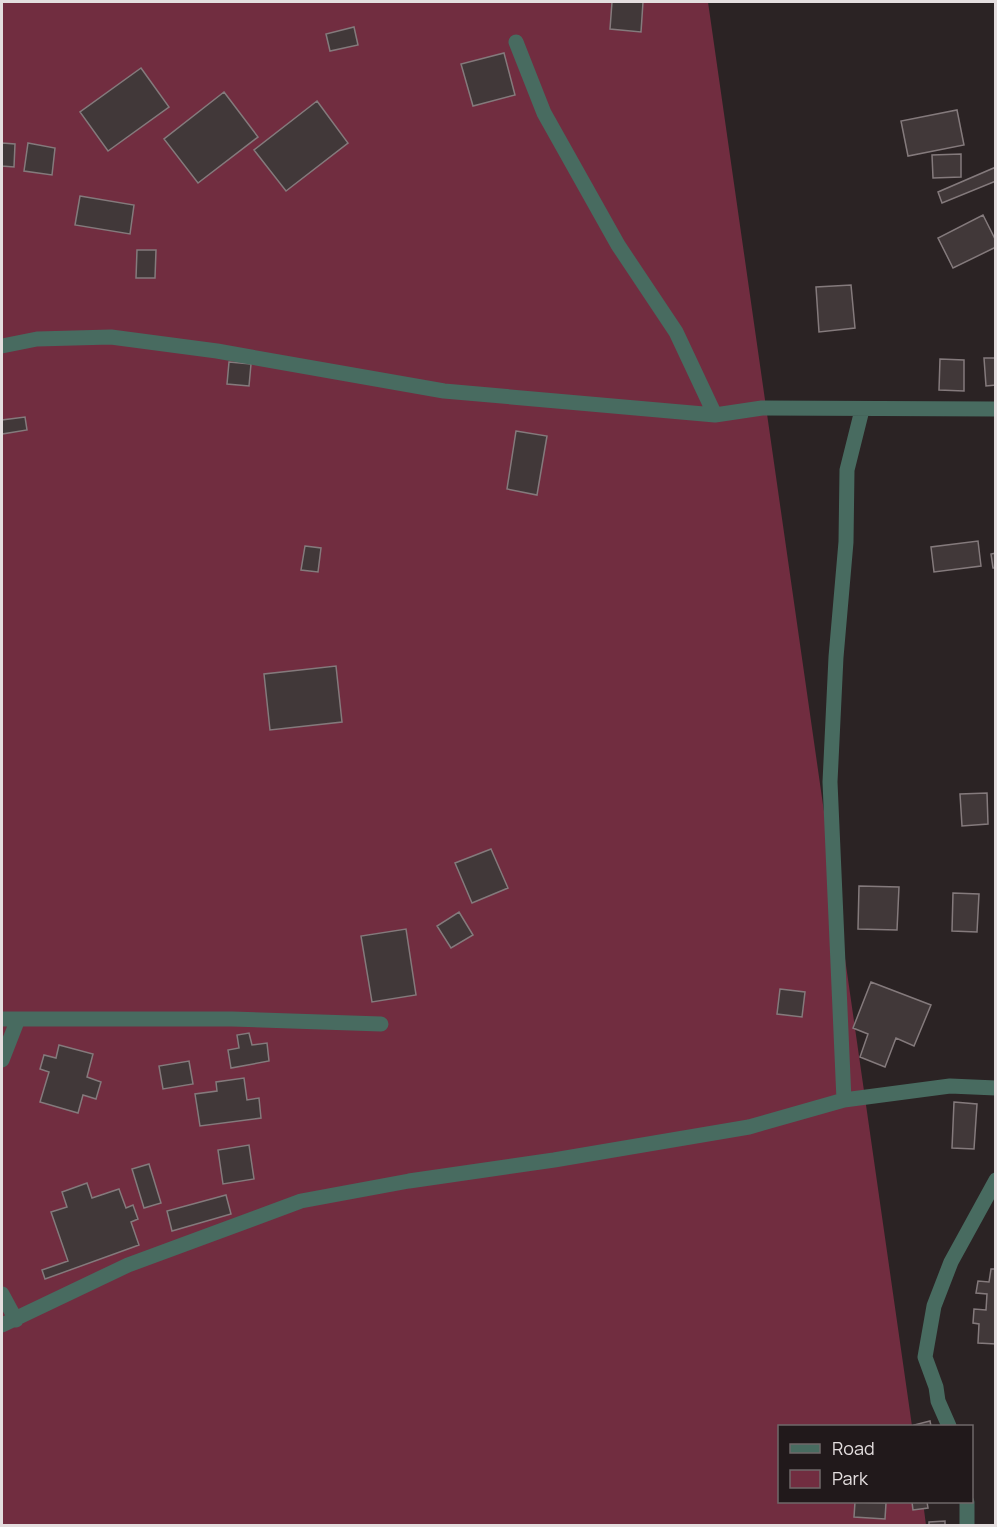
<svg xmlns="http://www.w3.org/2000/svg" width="997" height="1527" font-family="Manrope,sans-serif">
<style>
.green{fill:#712d40}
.building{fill:#413839;stroke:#847a7c;stroke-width:1.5}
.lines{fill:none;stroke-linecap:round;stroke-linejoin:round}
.minor{stroke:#486b60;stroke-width:15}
</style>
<rect width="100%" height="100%" fill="#2b2324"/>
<path class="green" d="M2,2H708L912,1426H780V1502H923L926,1525L2,1526Z"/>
<path class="building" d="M612,2H643L641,32L610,29Z
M354,27L358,45L330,51L326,34Z
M504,53L515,95L473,106L461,64Z
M141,68L169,107L108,151L80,112Z
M224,92L258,137L198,183L164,139Z
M317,101L348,143L286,191L254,150Z
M957,110L964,145L908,156L901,121Z
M2,143L15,144L14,167L2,166Z
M28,143L55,148L52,175L24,171Z
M961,154V177L933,178L932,155Z
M996,167V181L942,203L938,192Z
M80,196L134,205L130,234L75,225Z
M983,215L996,241V247L953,268L938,238Z
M137,250H156L155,278H136Z
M851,285L855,328L819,332L816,287Z
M984,358H996V385L986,386Z
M940,359L964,360V391L939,390Z
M229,362L251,364L249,386L227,384Z
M25,417L27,430L2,434V420Z
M516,431L547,436L537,495L507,489Z
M978,541L981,566L934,572L931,547Z
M305,546L321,548L318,572L301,570Z
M996,553V568H993L991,554Z
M336,666L342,722L270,730L264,674Z
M987,793L988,824L962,826L960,794Z
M491,849L508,888L472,903L455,863Z
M859,886L899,887L897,930L858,929Z
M953,893L979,894L977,932L952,931Z
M459,912L473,935L451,948L437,926Z
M406,929L416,995L372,1002L361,936Z
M871,982L931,1005L914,1046L896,1038L885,1067L860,1057L868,1034L853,1028Z
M780,989L805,992L802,1017L777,1014Z
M249,1033L252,1045L267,1043L269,1061L231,1068L228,1050L239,1048L237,1035Z
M59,1045L93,1054L87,1077L101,1082L96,1099L83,1095L78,1113L40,1102L49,1072L40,1069L44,1055L56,1058Z
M189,1061L193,1084L163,1089L159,1066Z
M244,1078L247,1100L259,1098L261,1118L200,1126L195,1094L217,1091L216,1082Z
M954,1102L977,1104L974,1149L952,1148Z
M249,1145L254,1179L223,1184L218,1150Z
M149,1164L161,1203L144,1208L132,1169Z
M87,1183L92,1198L119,1189L126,1208L133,1205L138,1219L131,1222L139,1245L45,1279L42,1270L68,1261L51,1212L67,1207L62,1192Z
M226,1195L231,1214L172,1231L167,1211Z
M991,1269H996V1344L978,1343L979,1324L973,1323L974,1309L986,1310L987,1294L976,1293L978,1281L989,1282Z
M930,1421L931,1426H914V1425Z
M855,1502L886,1503L885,1519L854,1517Z
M912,1502H927L928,1508L913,1510Z
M945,1521V1526H929V1522Z"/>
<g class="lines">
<path class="minor" d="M516,42L544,113L618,245L676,332L715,415
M2,346L37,339L111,337L217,351L444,391L715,415L762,408L996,409
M2,1019H232L381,1024
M2,1060L18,1019
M844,1100L830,782L836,657L846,542L847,470L862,410
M2,1294L16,1320
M2,1325L128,1265L301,1201L409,1181L554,1160L749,1127L844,1100L950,1086L996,1088
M949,1426L938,1401L936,1387L925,1357L934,1306L951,1262L996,1180
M967,1502V1526"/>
</g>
<rect width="997" height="1527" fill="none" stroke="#e4dedf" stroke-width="6"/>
<rect x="778" y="1425" width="195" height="78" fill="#21191b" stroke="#6f6869" stroke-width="1.5"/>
<rect x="790" y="1444" width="30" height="9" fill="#486b60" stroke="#6f6869" stroke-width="1.5"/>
<text x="832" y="1455" font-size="18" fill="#e4dedf">Road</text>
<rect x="790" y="1470" width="30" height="18" fill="#712d40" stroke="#6f6869" stroke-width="1.5"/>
<text x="832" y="1485" font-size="18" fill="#e4dedf">Park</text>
</svg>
